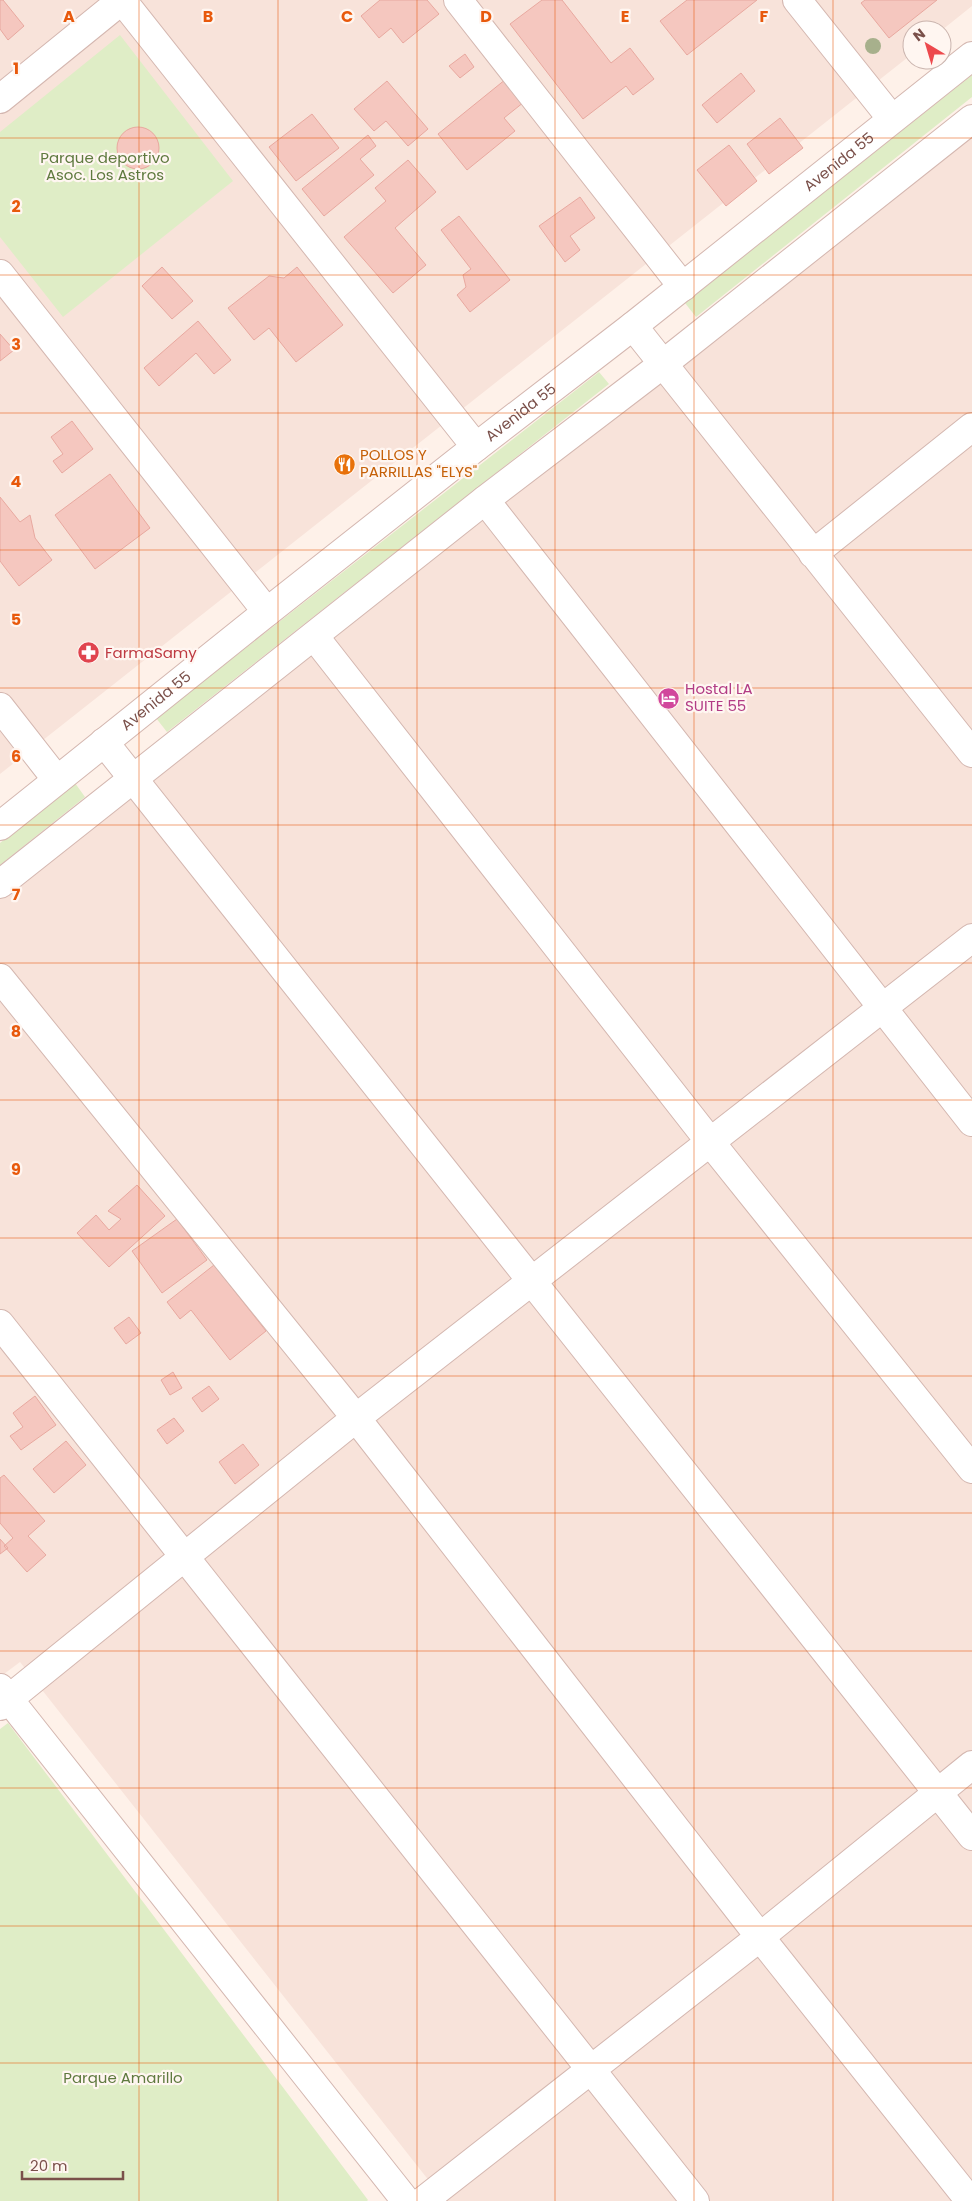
<svg xmlns="http://www.w3.org/2000/svg" width="972" height="2201" font-family="Poppins,sans-serif">
<style>
.residential{fill:#f8e3da}
.green{fill:#dfedc6}
.building{fill:#f5c7bf;stroke:#e8a89f}
.lines{fill:none;stroke-linecap:round;stroke-linejoin:round}
.minor-casing{stroke:#d4b7b0;stroke-width:30}
.tertiary-casing{stroke:#d4b7b0;stroke-width:30}
.minor{stroke:#fff;stroke-width:28}
.tertiary{stroke:#fff;stroke-width:28}
.tree{fill:#a7b08c}
.grid{fill:none;stroke:#e8590c;stroke-width:1;stroke-opacity:0.55}
.labels{text-anchor:middle;stroke-width:4.5;stroke-linejoin:round;paint-order:stroke}
.park-label{font-size:15px;fill:#5f7a3f;stroke:#fff6f1}
.street-label{font-size:15px;fill:#7a504a;stroke:#fff6f1}
.food-label{font-size:15px;fill:#c56008;stroke:#fff6f1;text-anchor:start}
.health-label{font-size:15px;fill:#be3a42;stroke:#fff6f1;text-anchor:start}
.hotel-label{font-size:15px;fill:#b23c85;stroke:#fff6f1;text-anchor:start}
.grid-label{font-size:16px;text-anchor:middle;font-weight:bold;fill:#e8590c;stroke:#fff6f1;stroke-width:4.5;stroke-linejoin:round;paint-order:stroke}
</style>
<rect width="100%" height="100%" fill="#fef1e9"/>
<path class="residential" d="M0,0H972V6L942,30H912V54L0,774Z
M972,123V2201H445L20,1662L0,1677V892Z"/>
<path class="green" d="M120,35L233,181L63,317L0,237V132Z
M972,75V97L696,317L685,303Z
M599,372L609,384L167,732L156,718Z
M75,783L85,797L0,865V843Z
M8,1723L368,2200L367,2201H0V1729Z"/>
<path class="building" d="M0,0H3L24,26L8,40L0,29Z
M380,0H427L439,14L403,43L391,28L379,38L361,16Z
M542,0H562L611,63L630,48L654,79L633,95L626,86L583,119L510,24Z
M687,0H757L687,55L660,21Z
M865,0H937L889,38L861,3Z
M465,54L474,67L460,78L449,66Z
M741,73L755,91L717,123L702,105Z
M506,79L524,102L504,118L515,131L467,170L438,134Z
M387,81L428,129L408,146L386,121L374,131L354,109Z
M312,114L339,148L296,181L269,147Z
M780,118L803,148L769,174L747,144Z
M117 148a21 21 0 1 1 42 0a21 21 0 1 1-42 0Z
M368,135L376,146L360,159L374,175L324,216L302,189Z
M729,145L757,181L726,206L697,170Z
M408,160L436,192L395,228L426,265L393,293L344,237L386,201L375,188Z
M580,197L595,218L570,236L580,250L565,262L539,226Z
M459,216L510,280L470,312L457,295L466,287L463,275L471,269L441,230Z
M162,267L193,301L172,319L142,286Z
M297,267L343,325L296,362L269,328L254,340L228,308L269,276L284,278Z
M198,321L231,360L214,374L196,353L159,386L144,368Z
M0,334L14,350L0,361Z
M72,421L93,449L62,473L53,461L63,454L51,437Z
M110,474L150,528L95,569L55,515Z
M0,497L20,522L30,515L35,538L52,560L19,586L0,561Z
M137,1185L165,1216L109,1267L77,1233L96,1215L109,1230L121,1219L108,1211Z
M177,1219L207,1260L162,1293L132,1251Z
M214,1265L266,1331L230,1360L191,1310L180,1319L167,1302Z
M129,1317L141,1333L126,1344L114,1328Z
M173,1372L182,1388L170,1395L161,1380Z
M209,1386L219,1399L202,1412L192,1398Z
M35,1396L56,1425L21,1450L10,1436L23,1427L13,1413Z
M174,1418L184,1431L167,1444L157,1430Z
M66,1441L86,1465L54,1493L33,1469Z
M243,1444L259,1465L235,1484L219,1462Z
M4,1475L45,1521L28,1536L46,1555L27,1572L4,1546L13,1538L0,1523V1478Z
M0,1539L8,1548L0,1554Z"/>
<g class="lines">
<defs>
<path id="minor" d="M122,0L476,447
M458,0L683,287
M797,0L892,119
M0,99L122,0
M0,274L267,612
M633,326L972,753
M485,500L972,1122
M813,554L972,427
M314,636L711,1143L972,1469
M0,707L57,780
M104,742L972,1836
M0,978L356,1418L760,1937L970,2201
M0,1324L695,2201
M0,1688L406,2201
M0,1706L356,1418L972,938
M423,2201L760,1937L972,1765"/>
<g id="tertiary">
<path id="s1" d="M0,826L267,612L476,447L633,326L972,56"/>
<path d="M0,884L485,500L663,364L972,119"/>
</g>
</defs>
<use href="#minor" class="minor-casing"/>
<use href="#tertiary" class="tertiary-casing"/>
<use href="#minor" class="minor"/>
<use href="#tertiary" class="tertiary"/>
</g>
<circle class="tree" cx="873" cy="46" r="8"/>
<path class="grid" d="M139,0V2201M278,0V2201M417,0V2201M555,0V2201M694,0V2201M833,0V2201M0,138H972M0,275H972M0,413H972M0,550H972M0,688H972M0,825H972M0,963H972M0,1100H972M0,1238H972M0,1376H972M0,1513H972M0,1651H972M0,1788H972M0,1926H972M0,2063H972"/>
<defs>
<symbol id="restaurant-disc" viewBox="-11 -11 22 22"><circle r="9.5" fill="#e8710a" stroke="#fff6f1"/><path d="M-5-6h1v4h1v-4h1v4h1v-4h1v5L-1.5 .5V6h-2V.5L-5-1ZM5-6V6H3V1.5H1.5Q1.5-4 5-6Z" fill="#fff"/></symbol>
<symbol id="pharmacy-disc" viewBox="-11 -11 22 22"><circle r="9.5" fill="#e0444e" stroke="#fff6f1"/><path d="M-2-6h4v4h4v4h-4v4h-4v-4h-4v-4h4Z" fill="#fff"/></symbol>
<symbol id="hotel-disc" viewBox="-11 -11 22 22"><circle r="9.5" fill="#d1479c" stroke="#fff6f1"/><path d="M-6-4.5h1.5V1H6V5H4.5V3h-9V5H-6ZM-4 0a1.8 1.8 0 1 1 3.6 0ZM.5 0V-2.5h3Q6-2.5 6 0Z" fill="#fff"/></symbol>
</defs>
<g fill-rule="evenodd">
<use href="#restaurant-disc" x="332" y="452" width="25" height="25"/>
<use href="#pharmacy-disc" x="76" y="640" width="25" height="25"/>
<use href="#hotel-disc" x="656" y="686" width="25" height="25"/>
</g>
<g class="labels">
<g class="park-label">
<text x="105" y="163">Parque deportivo<tspan x="105" dy="17">Asoc. Los Astros</tspan></text>
<text x="123" y="2083">Parque Amarillo</text>
</g>
<g class="street-label">
<text dy="5" stroke="none"><textPath href="#s1" startOffset="1070">Avenida 55</textPath></text>
<text dy="5" stroke="none"><textPath href="#s1" startOffset="665">Avenida 55</textPath></text>
<text dy="5" stroke="none"><textPath href="#s1" startOffset="200">Avenida 55</textPath></text>
</g>
<g class="food-label">
<text x="360" y="460">POLLOS Y<tspan x="360" dy="17">PARRILLAS "ELYS"</tspan></text>
</g>
<g class="health-label">
<text x="105" y="658">FarmaSamy</text>
</g>
<g class="hotel-label">
<text x="685" y="694">Hostal LA<tspan x="685" dy="17">SUITE 55</tspan></text>
</g>
</g>
<g class="grid-label">
<text x="69" y="22">A</text>
<text x="208" y="22">B</text>
<text x="347" y="22">C</text>
<text x="486" y="22">D</text>
<text x="625" y="22">E</text>
<text x="764" y="22">F</text>
<text x="16" y="74">1</text>
<text x="16" y="212">2</text>
<text x="16" y="350">3</text>
<text x="16" y="487">4</text>
<text x="16" y="625">5</text>
<text x="16" y="762">6</text>
<text x="16" y="900">7</text>
<text x="16" y="1037">8</text>
<text x="16" y="1175">9</text>
</g>
<g transform="translate(927 45) rotate(322)"><circle r="24" fill="#fff6f1" stroke="#cab4ae"/>
<path d="M0-4L9 19L0 12L-9 19Z" fill="#ed494d"/>
<text y="-8" font-size="14" font-weight="bold" text-anchor="middle" fill="#7a504a">N</text>
</g>
<path d="M22 2171v8h101v-8" fill="none" stroke="#7a504a" stroke-width="2.5"/>
<text x="30" y="2171" font-size="15" fill="#7a504a" stroke="#fff6f1" stroke-width="4" paint-order="stroke">20 m</text>
</svg>
